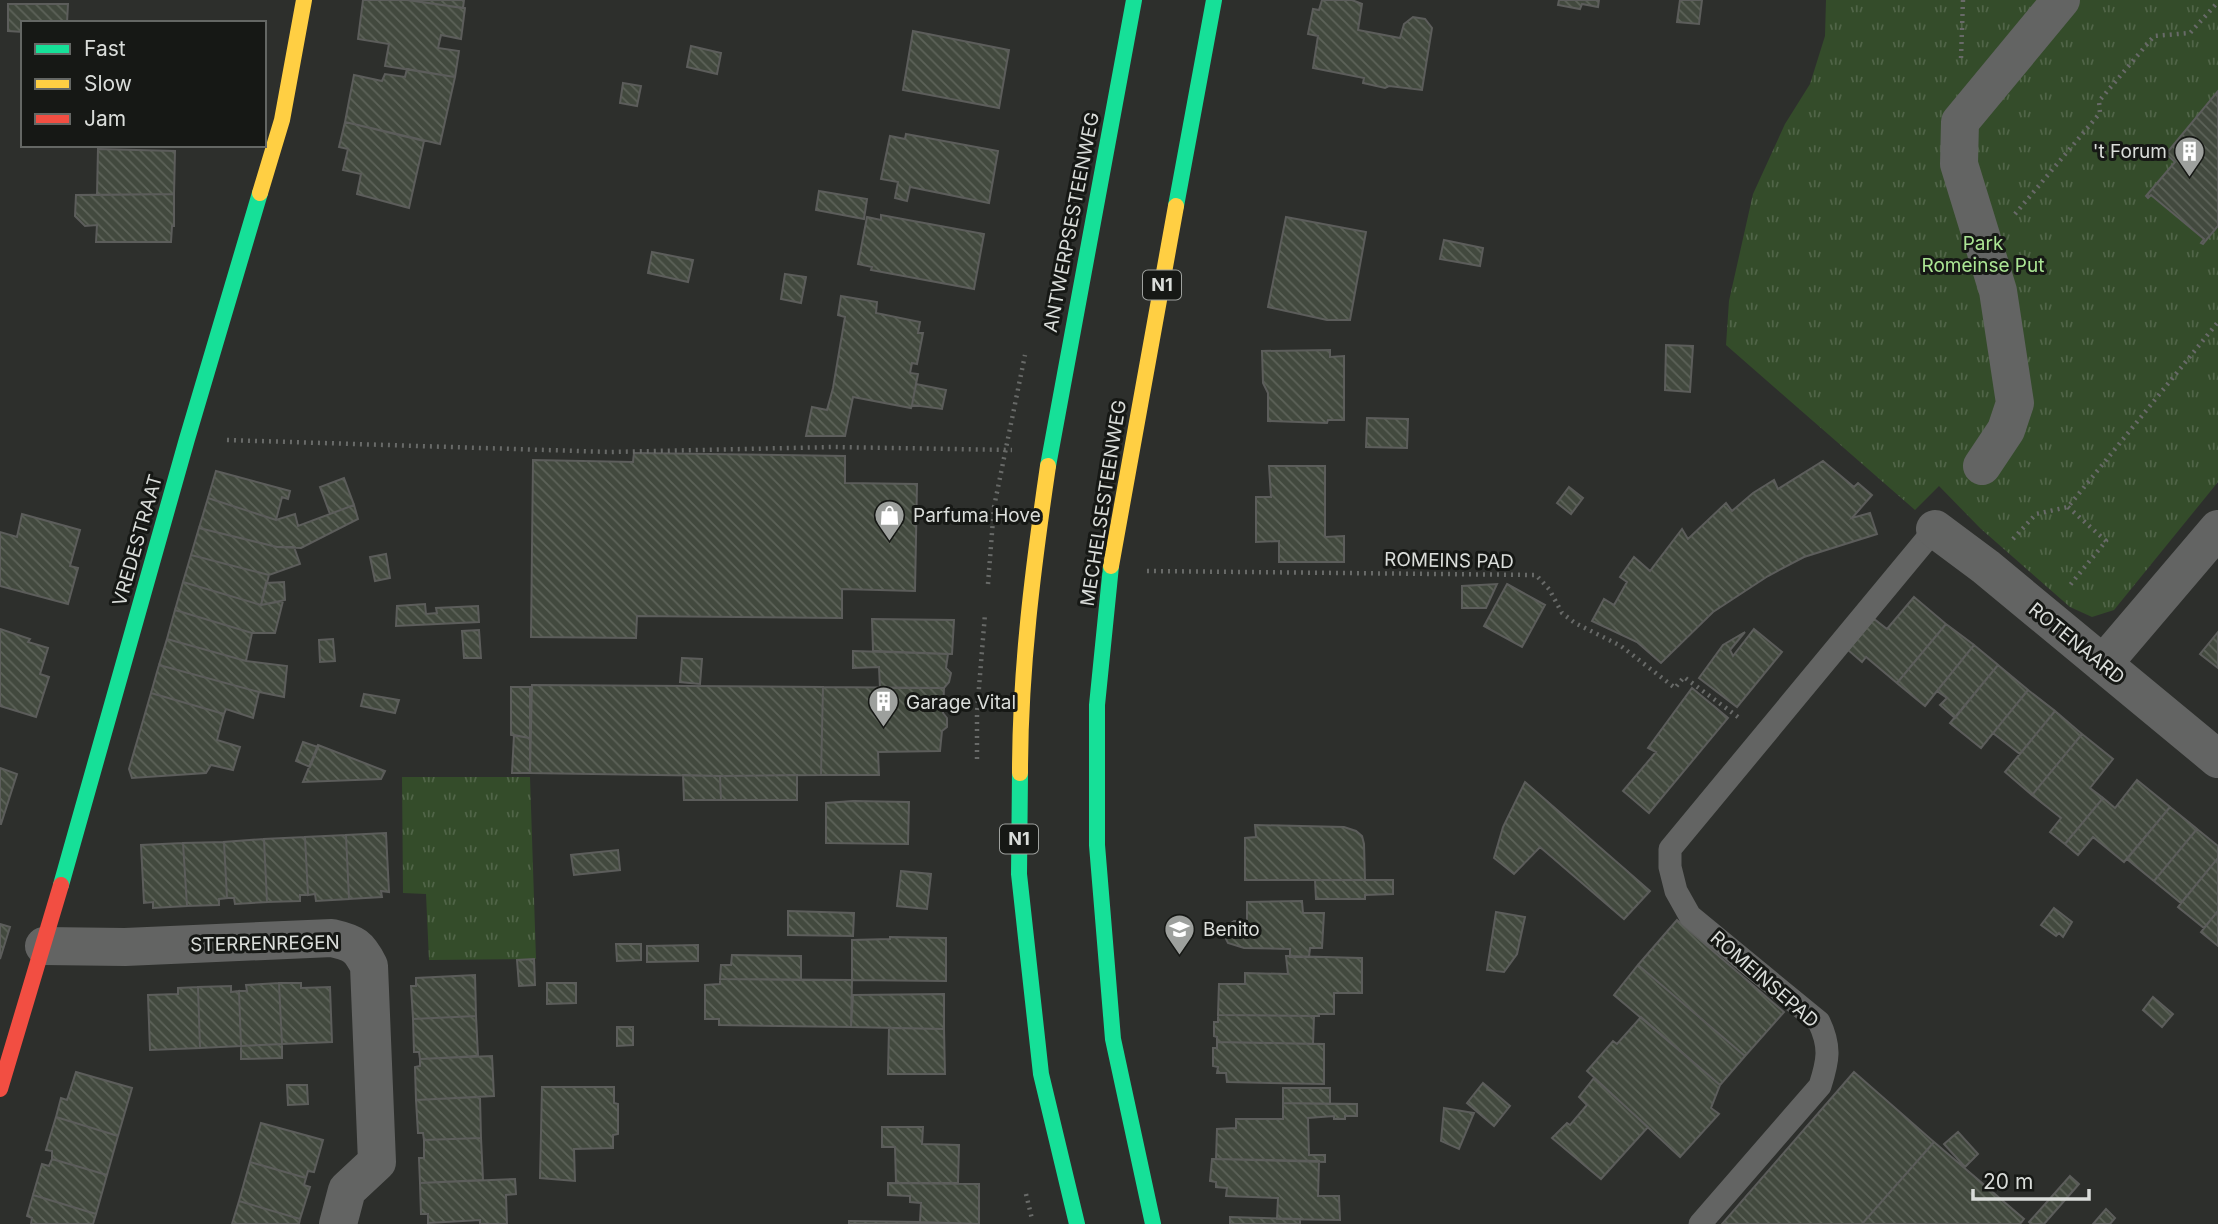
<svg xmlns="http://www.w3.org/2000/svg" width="2218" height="1224" font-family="Inter,sans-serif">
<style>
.grass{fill:url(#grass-tufts)}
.building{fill:url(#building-back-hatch);stroke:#5c5d5b;stroke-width:2}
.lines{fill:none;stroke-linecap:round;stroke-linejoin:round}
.path{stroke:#686a68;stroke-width:4.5;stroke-dasharray:2 5;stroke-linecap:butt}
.lane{stroke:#636463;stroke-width:23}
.street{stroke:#636463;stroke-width:38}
.fast{stroke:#16e098;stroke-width:16}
.slow{stroke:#ffcf43;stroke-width:16}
.jam{stroke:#f24e42;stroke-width:16}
.labels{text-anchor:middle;stroke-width:6;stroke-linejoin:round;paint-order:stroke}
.shield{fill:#161815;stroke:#9fa29f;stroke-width:2}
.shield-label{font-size:18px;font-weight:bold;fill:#daddda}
.poi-label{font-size:19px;fill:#daddda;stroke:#161815;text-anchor:start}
.street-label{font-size:19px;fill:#daddda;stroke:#161815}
.park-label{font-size:19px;fill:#abe594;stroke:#161815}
</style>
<defs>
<pattern id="grass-tufts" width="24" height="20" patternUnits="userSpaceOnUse" patternTransform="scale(1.75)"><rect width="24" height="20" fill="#344c2a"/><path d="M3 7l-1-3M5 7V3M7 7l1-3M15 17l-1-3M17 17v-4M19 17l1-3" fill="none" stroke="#516548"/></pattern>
<pattern id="building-back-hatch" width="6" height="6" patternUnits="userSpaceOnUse" patternTransform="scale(1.75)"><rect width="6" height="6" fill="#42493e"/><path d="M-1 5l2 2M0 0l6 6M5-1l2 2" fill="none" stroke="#5d6359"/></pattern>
</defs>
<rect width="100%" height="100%" fill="#2d2f2c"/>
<path class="grass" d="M1826,0H2218V482L2114,610L2092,617L2070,607L1980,528L1939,486L1915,510L1726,345L1729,301L1753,194L1785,124L1810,84L1825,36Z
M402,777H530L536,959L429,960L426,894L403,893Z"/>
<path class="building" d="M363,0H407L465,8L461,39L441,35L438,48L459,51L455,77L385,66L389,44L358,39Z
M407,0H464L463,8Z
M1322,0H1352L1362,4L1358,30L1400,38L1404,24L1413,17L1425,19L1432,28L1422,90L1389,86L1385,88L1363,83L1364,78L1313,68L1318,36L1308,34L1313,9L1319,10Z
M1559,0H1599L1598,7L1582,4L1580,9L1558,5Z
M1680,0H1702L1699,24L1677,22Z
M8,4H68L67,23H23V32L8,31Z
M913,31L1009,50L999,108L903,90Z
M691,46L721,53L717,74L687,67Z
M407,69L455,77L440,144L345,122L354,75L382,81L385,74L405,77Z
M623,83L641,86L637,106L620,103Z
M2218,91V226L2203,244L2201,243L2204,239L2151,195L2148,198L2146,196L2175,162L2166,154Z
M345,122L424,141L409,208L357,194L361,174L343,170L348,149L339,147Z
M906,134L998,151L989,203L910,187L907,201L895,198L898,182L881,179L890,136L905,139Z
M98,149L175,151L174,194L97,195Z
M819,191L867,199L864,219L816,210Z
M174,194V226H172L171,242H96L97,225L85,226L75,216L76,195Z
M881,215L984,234L974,289L871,270L872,267L858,264L867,217L881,220Z
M1286,217L1366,232L1350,320H1327L1268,307Z
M1444,240L1483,248L1480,266L1440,259Z
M652,252L693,260L688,282L648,273Z
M785,274L806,277L801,303L781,299Z
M841,296L877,302L876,313L920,322L918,333H923L917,364L912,363L910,373L918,374L912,405L911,408L853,397L845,436H806L812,407L827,410L833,388L845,317L838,315Z
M1666,345L1693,346L1690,392L1665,390Z
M1330,350V357L1344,356V420H1328L1327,423L1268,421V393L1263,383L1262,351Z
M916,384L946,390L942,409L912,405Z
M1367,418L1408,419L1407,448L1366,447Z
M634,453L845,456V483L917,484L915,591L842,589V618L637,616L636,638L531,637L533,460L633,462Z
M1823,461L1854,487L1858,483L1872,495L1852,518L1870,513L1877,534L1804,557L1768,576L1713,612L1661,663L1637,642L1592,621L1604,599L1614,605L1627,582L1620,577L1634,557L1650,571L1682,529L1688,539L1726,503L1732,511L1753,493L1774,480L1778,489Z
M1269,466H1325V537L1344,536V562H1279V541L1256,542V497H1271Z
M216,471L290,491L288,499L282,497L276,520L208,498Z
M344,478L354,505L330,514L320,487Z
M1569,487L1583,498L1571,514L1557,503Z
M208,498L276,520L295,514L298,526L354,505L358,519L301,548L277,547L199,528Z
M22,514L80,530L70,566L78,568L68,604L0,586V532L17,537Z
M199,528L277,547H294L300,564L269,575L191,555Z
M386,554L390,578L375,581L370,557Z
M191,555L269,575L261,605L183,582Z
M183,582L261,605L283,601L275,633H252L175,610Z
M284,582L285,600L261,605L266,583Z
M1497,584L1486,608H1462V586Z
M1507,584L1545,605L1522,647L1484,626Z
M1914,597L1946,624L1897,683L1866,657L1862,662L1848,650L1874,619L1887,629Z
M425,604L426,614L437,613L436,608L478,606L479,622L396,626L397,606Z
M175,610L252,633L246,661L167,639Z
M872,619L954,620L952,654L873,651Z
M1946,624L1974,645L1925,706L1897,683Z
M0,629L30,639L28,642L48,648L40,674L49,677L36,717L0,706Z
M1754,629L1782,652L1737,707L1699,678L1723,645L1745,632L1730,650L1733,656Z
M479,630L481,658H464L462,631Z
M2218,632V668L2200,654Z
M167,639L246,661L287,666L284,697L259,692L159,665Z
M333,639L335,661L320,662L319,640Z
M1974,645L1998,665L1955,718L1940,705L1947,698L1937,691Z
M853,651L948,654L946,668L951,673L949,682L944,688H880L879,667L853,668Z
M682,658L702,659L700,684L680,682Z
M159,665L259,692L253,718L226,709L224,714L151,693Z
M1998,665L2028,690L1981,748L1950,723Z
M532,685L823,687L821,775L720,776L530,773Z
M511,687H530V738L511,735Z
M823,687L944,688L943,713L947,718V727L942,731L940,751L878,752L879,775H821Z
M1692,688L1728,718L1649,813L1623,791L1656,752L1648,748Z
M2028,690L2055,711L2020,754L1993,733Z
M151,693L224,714L217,740L240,747L233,770L211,765L206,773L132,778L129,769Z
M364,694L399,700L395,713L361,706Z
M2055,711L2082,734L2032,795L2005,772Z
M2082,734L2113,759L2090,788L2103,798L2065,844L2050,832L2061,818L2032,795Z
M514,735L530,738V773H512Z
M303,742L318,747L310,767L296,761Z
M318,745L385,771L381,779L303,782Z
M0,768L17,774L1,824H0Z
M683,775L720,776L721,800H684Z
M797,775V800H721L720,776Z
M2137,780L2170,807L2124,862L2093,837L2078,855L2065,844L2103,798L2115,808Z
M1525,782L1650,891L1624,919L1540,847L1514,874L1494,858L1503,827Z
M853,801L909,802L908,844L826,843V803Z
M2170,807L2197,829L2154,881L2127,859Z
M1255,825L1344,827L1356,831L1362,836L1364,844L1365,880H1245V838L1256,837Z
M2197,829L2218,846V858L2181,903L2154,881Z
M386,833L389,892L381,891L382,897L349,899L346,835Z
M346,835L349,899L316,901L315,894L308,895L305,837Z
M305,837L308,895H300V901L267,902L264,839Z
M264,839L267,902L235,904L234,898H227L224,842Z
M224,842L227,898L219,899V905L187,906L183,843Z
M183,843L187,906L153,908V902L144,903L141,845Z
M618,850L620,870L574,875L571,855Z
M2218,858V911L2204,928L2178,907Z
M901,871L931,874L927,909L897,906Z
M1315,880H1393V894L1365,895V899H1316Z
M1302,901L1303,913H1324L1322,948H1310L1309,957H1290V949L1244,948L1228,943L1226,939L1225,931L1230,924L1234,921H1247V902Z
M2054,908L2072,922L2063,937L2059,933L2056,936L2041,925Z
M788,911L854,913L853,936L788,935Z
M2218,911V946L2201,932Z
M1496,912L1525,917L1517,954L1504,972L1487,970Z
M1677,920L1784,1012L1745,1056L1638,965Z
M0,924L10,927L0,959Z
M890,937L946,938V981L852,980V940L890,939Z
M616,944H641V960L617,961Z
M698,945V961L647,962V946Z
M732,955L801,956V980L720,979L721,965H731Z
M1286,956L1362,958V993H1334V1014H1319V1016L1218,1015L1219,984H1245V973L1288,974Z
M534,959L535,985L519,986L517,960Z
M1638,965L1745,1056L1720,1085L1614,995Z
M475,975L476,1016L413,1019L411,986H416V978Z
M720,979L852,980L851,1027L719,1025V1019H705V985L720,984Z
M279,983H301V988L330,987L332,1042L282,1044Z
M279,983L282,1044L241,1046L239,991H247L246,985Z
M547,983H576V1003L547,1004Z
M231,986V992L239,991L241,1046L200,1048L198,987Z
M198,987L200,1048L150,1050L148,995L178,994V988Z
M944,994V1029L851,1027L853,995Z
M2153,997L2173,1014L2162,1027L2143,1010Z
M1218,1015L1314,1016L1313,1044L1217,1042V1037L1214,1036V1022H1218Z
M476,1016L478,1056L420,1059L419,1052H414L413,1019Z
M1641,1017L1720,1085L1711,1108L1719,1114L1680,1157L1587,1071L1613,1041L1617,1044Z
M617,1027H633V1045L617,1046Z
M889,1028L944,1029L945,1074H888Z
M1217,1042L1324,1044V1084L1227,1082L1226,1073H1217L1218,1067L1213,1066V1048H1217Z
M282,1044V1058L241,1059V1046Z
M492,1056L494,1096L416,1100L415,1067L420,1066V1059Z
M76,1072L132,1088L118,1136L56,1117L61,1098L67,1100Z
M1854,1072L1934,1142L1862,1224H1722Z
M1594,1078L1648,1127L1601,1179L1552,1138L1567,1123L1570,1125L1587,1105L1579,1097Z
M1483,1083L1510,1106L1494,1126L1467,1103Z
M287,1085H307L308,1104L288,1105Z
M542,1087H614V1103L618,1104V1134L613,1135V1148L574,1149L575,1181L540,1178Z
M1283,1088H1330V1104L1283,1103Z
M480,1097L481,1138L424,1140L423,1133H418L416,1100Z
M1283,1103L1357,1104V1116H1345V1119H1334V1116L1308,1118L1309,1155H1325V1162L1216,1159L1217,1129L1236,1128V1119H1283Z
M1444,1108L1474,1113L1459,1149L1441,1141Z
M56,1117L118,1136L107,1175L52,1159V1151L46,1150Z
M261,1123L323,1140L314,1172L308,1171L306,1178L250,1162Z
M882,1127H923L922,1144L959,1145L958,1183H896L895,1147H882Z
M1958,1132L1978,1154L1965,1167L1944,1144Z
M481,1138L483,1180L420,1183L419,1158H424V1140Z
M1934,1142L2024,1219L2020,1224H1862Z
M52,1159L107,1175L96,1214L33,1195L42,1164L49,1166Z
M1212,1159L1319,1161L1318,1196H1339L1340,1220L1277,1219L1278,1198L1226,1196L1227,1188L1216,1187V1182L1210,1181Z
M250,1162L306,1178L304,1185L310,1187L300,1219L239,1201Z
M2070,1176L2079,1184L2044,1224H2031L2029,1222Z
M515,1179L516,1194L506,1195L507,1224H480V1220L428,1223V1214H421L420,1183Z
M888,1183L979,1184V1224L920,1222L921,1203L910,1202V1196L888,1195Z
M33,1195L96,1214L93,1224H31L32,1218L27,1216Z
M239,1201L300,1219L299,1224H232Z
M2106,1209L2115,1218L2110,1224H2093Z
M1230,1217L1300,1219V1224H1230Z
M849,1221L920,1222L962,1224H849Z"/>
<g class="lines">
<path class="path" d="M1961,58L1963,0
M2015,214L2100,113L2099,101L2154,36L2190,33L2218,2
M227,440L610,452L834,447L1012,450
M2068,507L2106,541L2070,585
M2013,539L2036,514L2068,507L2218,322
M1147,571L1536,575L1549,589L1562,613L1575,623L1621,646L1675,688L1684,677L1738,717
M988,584L994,507L1025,355
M977,759V712L985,614
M1026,1194L1032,1219"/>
<path class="lane" d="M1700,1224L1820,1086C1828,1061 1831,1047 1819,1022L1690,916L1676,891L1670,867V849L1935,529"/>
<path class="street" d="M1982,466L2006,430L2015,403L1998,291L1959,164L1960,122L2061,0
M1935,529L1986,567L2218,759
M2103,664L2218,529
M44,946L125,947L332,938C354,943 359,946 369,966L377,1162L347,1190L338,1224"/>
<path class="fast" d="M1176,206L1214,0
M1048,466L1134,0
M1111,566L1097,705V845L1113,1039L1153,1224
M1020,773L1019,874L1041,1074L1077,1224
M61,885L187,439L260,193"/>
<path class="slow" d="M260,193L282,120L304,0
M1111,566L1176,206
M1020,773C1020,669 1033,568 1048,466"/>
<path class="jam" d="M0,1089L61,885"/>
</g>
<defs>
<symbol id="building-pin" viewBox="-11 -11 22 30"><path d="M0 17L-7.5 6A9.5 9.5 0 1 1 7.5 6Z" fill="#9da09d" stroke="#161815"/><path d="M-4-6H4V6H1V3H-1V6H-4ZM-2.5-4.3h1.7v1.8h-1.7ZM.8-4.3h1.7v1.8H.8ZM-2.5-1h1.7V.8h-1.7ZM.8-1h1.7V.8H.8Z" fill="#fff"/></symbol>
<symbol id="shop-pin" viewBox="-11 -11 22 30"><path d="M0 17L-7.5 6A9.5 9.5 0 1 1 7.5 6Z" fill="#9da09d" stroke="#161815"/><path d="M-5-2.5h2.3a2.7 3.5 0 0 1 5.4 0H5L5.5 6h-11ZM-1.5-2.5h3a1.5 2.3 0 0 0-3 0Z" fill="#fff"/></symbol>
<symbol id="school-pin" viewBox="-11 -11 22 30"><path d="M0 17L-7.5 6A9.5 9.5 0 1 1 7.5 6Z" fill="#9da09d" stroke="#161815"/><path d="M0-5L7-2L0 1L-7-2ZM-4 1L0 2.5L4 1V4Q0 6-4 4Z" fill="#fff"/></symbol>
</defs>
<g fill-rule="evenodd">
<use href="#building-pin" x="2172" y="134" width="35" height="47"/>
<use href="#shop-pin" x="872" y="498" width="35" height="47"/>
<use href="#building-pin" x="866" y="684" width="35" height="47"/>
<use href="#school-pin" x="1162" y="912" width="35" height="47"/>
</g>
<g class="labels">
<g class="shield">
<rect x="1143" y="270.5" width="38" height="29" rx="5"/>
<rect x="1000" y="824.5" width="38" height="29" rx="5"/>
</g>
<g class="shield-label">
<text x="1162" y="291">N1</text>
<text x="1019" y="845">N1</text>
</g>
<g class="poi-label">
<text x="2167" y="158" text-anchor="end">'t Forum</text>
<text x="913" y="522">Parfuma Hove</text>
<text x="906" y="709">Garage Vital</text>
<text x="1203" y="936">Benito</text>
</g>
<g class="street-label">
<text transform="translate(1071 222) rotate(-79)" y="7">ANTWERPSESTEENWEG</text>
<text transform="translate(1103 503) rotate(-81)" y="7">MECHELSESTEENWEG</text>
<text transform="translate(137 540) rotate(-74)" y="7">VREDESTRAAT</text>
<text transform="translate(1449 560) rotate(1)" y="7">ROMEINS PAD</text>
<text transform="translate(2077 643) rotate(39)" y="7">ROTENAARD</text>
<text transform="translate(265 943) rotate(-1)" y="7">STERRENREGEN</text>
<text transform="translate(1765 979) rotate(41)" y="7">ROMEINSEPAD</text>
</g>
<g class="park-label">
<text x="1983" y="250">Park<tspan x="1983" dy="22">Romeinse Put</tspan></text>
</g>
</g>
<rect x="21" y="21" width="245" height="126" fill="#161815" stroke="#646764" stroke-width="2"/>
<rect x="35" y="44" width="35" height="10" fill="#16e098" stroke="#646764" stroke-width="2"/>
<text x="84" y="56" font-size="21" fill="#daddda">Fast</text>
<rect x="35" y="79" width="35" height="10" fill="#ffcf43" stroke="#646764" stroke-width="2"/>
<text x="84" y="91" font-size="21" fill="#daddda">Slow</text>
<rect x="35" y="114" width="35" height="10" fill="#f24e42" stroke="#646764" stroke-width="2"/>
<text x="84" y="126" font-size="21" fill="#daddda">Jam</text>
<path d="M1973 1189v10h116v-10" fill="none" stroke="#daddda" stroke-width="3.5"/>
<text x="1983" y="1189" font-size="21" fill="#daddda" stroke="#161815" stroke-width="5" paint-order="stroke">20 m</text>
</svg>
